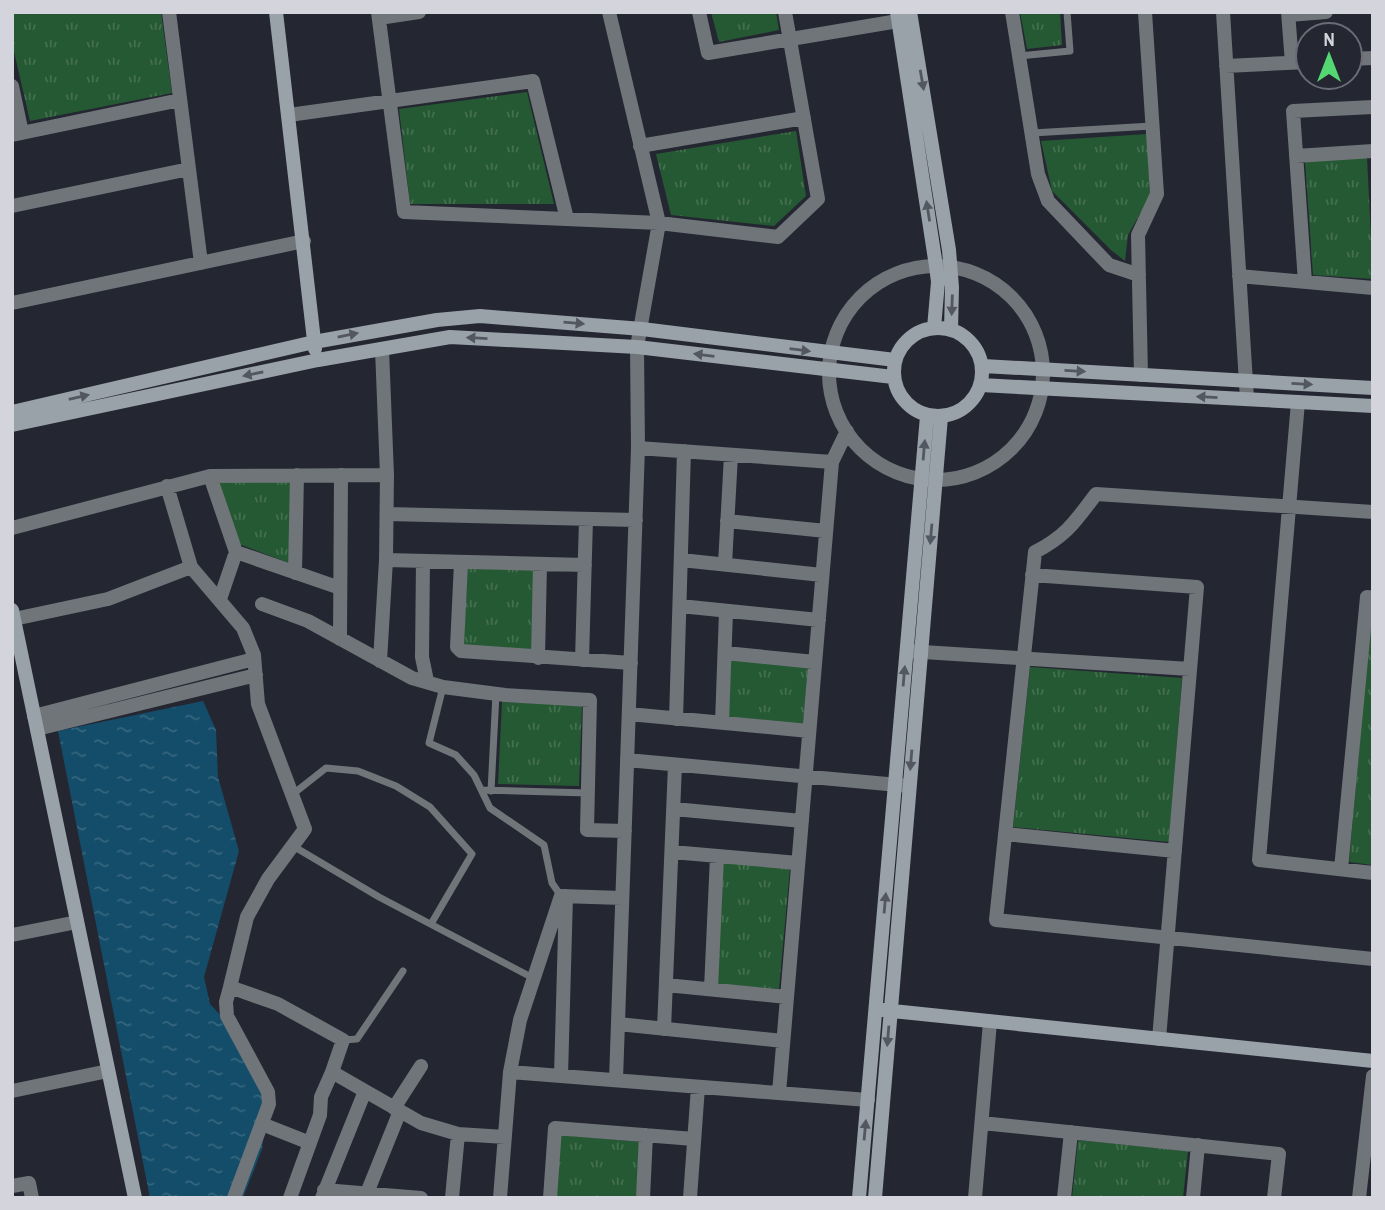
<svg xmlns="http://www.w3.org/2000/svg" width="1385" height="1210" font-family="'Archivo Narrow',sans-serif">
<style>
.park{fill:url(#park-tufts)}
.water{fill:url(#water-ripples)}
.lines{fill:none;stroke-linecap:round;stroke-linejoin:round}
.lane{stroke:#707579;stroke-width:7}
.street{stroke:#707579;stroke-width:14}
.secondary{stroke:#99a1a9;stroke-width:14}
.oneway{fill:#535761}
</style>
<defs>
<pattern id="park-tufts" width="24" height="20" patternUnits="userSpaceOnUse" patternTransform="scale(1.75)"><rect width="24" height="20" fill="#255933"/><path d="M3 7l-1-3M5 7V3M7 7l1-3M15 17l-1-3M17 17v-4M19 17l1-3" fill="none" stroke="#447050"/></pattern>
<pattern id="water-ripples" width="26" height="14" patternUnits="userSpaceOnUse" patternTransform="scale(1.75)"><rect width="26" height="14" fill="#144d69"/><path d="M2 4q2-2 4 0t4 0M15 11q2-2 4 0t4 0" fill="none" stroke="#35667e"/></pattern>
</defs>
<rect width="100%" height="100%" fill="#242631"/>
<path class="park" d="M12,12H161L172,93L30,121L12,43Z
M711,12H776L779,30L719,42Z
M1020,12H1060L1062,45L1027,49Z
M527,92L554,204H410L399,109Z
M796,131L806,196L774,226L671,215L656,154Z
M1147,134L1150,196L1128,235L1125,261L1111,250L1052,191L1041,141Z
M1367,157L1373,279L1313,275L1305,161Z
M219,481H292V564L239,544Z
M466,567L534,569L532,653L464,647Z
M1372,606H1373V865L1349,862Z
M728,656L808,665L803,726L725,718Z
M1030,667L1182,678L1169,842L1013,827Z
M502,702L582,705L579,786L498,784Z
M722,863L790,868L779,989L716,984Z
M560,1135L642,1142L637,1198H555Z
M1078,1140L1188,1151L1183,1198H1072Z"/>
<path class="water" d="M203,701L216,730L218,777L239,851L204,977L210,1004L238,1034L269,1094L262,1149L243,1198H150L58,731Z"/>
<g class="lines">
<path class="lane" d="M1019,56L1070,51L1067,12
M1032,133L1152,126
M443,687L429,743L456,755L474,775L490,808L544,845L552,883L561,896
M482,790L588,793
M491,791L496,694
M293,794L326,768L358,771L396,786L430,807L472,854L431,924
M293,846L379,897L533,978
M343,1040L357,1039L403,971"/>
<path class="street" d="M169,12L201,263
M378,12L404,212L659,223L778,237L818,199L785,12
M609,12L659,223L637,347L638,448L616,1080
M699,12L708,53L898,21
M1012,12L1038,174L1048,201L1109,265L1139,275
M1223,12L1247,399
M1288,12L1292,63
M1289,15L1326,12
M379,18L419,12
M1350,59L1373,58
M1226,66L1308,62
M12,86L22,133
M289,115L533,81L567,219
M12,135L180,100
M640,146L804,118
M1296,156L1373,151
M12,206L189,169
M829 373a107 107 0 1 1 214 0a107 107 0 1 1-214 0Z
M1239,276L1373,288
M1305,282L1293,111L1373,107
M12,303L304,241
M1141,375L1138,235L1157,194L1145,12
M1298,402L1259,860L1373,873
M638,448L832,462
M210,476L236,552L220,599
M167,486L191,567L243,628L254,655L258,704L305,829L268,879L247,917L230,987L278,1004L343,1040L332,1072L365,1091L322,1198
M1373,512L1096,494C1075,522 1066,536 1035,552L996,920L1373,959
M387,514L636,520
M727,521L826,531
M12,528L210,476L387,475
M236,552L340,588
M386,560L585,565
M681,560L822,575
M423,561L422,657L427,681
M461,562L457,647L461,651L631,663
M725,564L731,455
M295,573L297,475
M1032,575L1197,587L1159,1039
M262,604L308,621L412,678L443,687L505,695L590,700L587,830L625,831
M680,606L819,620
M14,619L108,599L191,567
M340,639L341,475
M907,651L1190,669
M725,653L815,662
M538,658L540,564
M582,660L586,519
M380,661L386,560L387,475L382,349
M629,714L809,731
M34,716L254,659
M676,719L684,451
M722,723L726,611
M37,729L256,675
M627,760L909,786
M674,809L802,821
M1005,834L1175,851
M672,852L798,863
M1341,869L1367,597L1373,598
M12,935L77,922
M666,985L787,997
M230,987L226,1002L227,1016L268,1092L269,1104L234,1198
M711,989L717,856
M618,1024L783,1041
M664,1029L675,765
M510,1072L868,1100
M561,1076L566,896
M12,1091L108,1071
M365,1091L421,1123L458,1134L505,1137
M779,1093L832,462L847,431
M394,1108L421,1066
M982,1123L1279,1154L1274,1198
M262,1124L310,1143
M12,1186L29,1183L32,1198
M324,1190L421,1198
M367,1193L400,1111
M290,1198L320,1115L321,1097L332,1072
M452,1198L458,1134
M500,1198L510,1072L520,1020L561,896L622,898
M550,1198L555,1128L694,1139
M643,1198L646,1135
M690,1198L698,1087
M975,1198L990,1022
M1064,1198L1071,1132
M1193,1198L1198,1145
M1359,1198L1373,1076"/>
<path class="secondary" d="M276,12L315,349
M897,12L936,266L938,282L934,328
M910,12L949,250L952,287L951,330
M894 372a44 44 0 1 1 88 0a44 44 0 1 1-88 0Z
M983,366L1373,388
M981,385L1373,406
M12,412L314,342L437,320L480,316L642,329L895,360
M12,425L318,360L450,337L637,347L893,377
M12,610L135,1198
M883,1010L1373,1061
M859,1198L927,416
M875,1198L941,417"/>
</g>
<defs><path id="oneway-solid" d="M-6-.8H1V-3.2L6.5 0L1 3.2V.8H-6Z" transform="scale(1.75)"/></defs>
<g class="oneway">
<use href="#oneway-solid" transform="translate(922 80) rotate(80)"/>
<use href="#oneway-solid" transform="translate(928 211) rotate(-99)"/>
<use href="#oneway-solid" transform="translate(952 305) rotate(92)"/>
<use href="#oneway-solid" transform="translate(574 323) rotate(5)"/>
<use href="#oneway-solid" transform="translate(348 335) rotate(-11)"/>
<use href="#oneway-solid" transform="translate(477 338) rotate(-177)"/>
<use href="#oneway-solid" transform="translate(800 350) rotate(7)"/>
<use href="#oneway-solid" transform="translate(704 355) rotate(-173)"/>
<use href="#oneway-solid" transform="translate(1075 371) rotate(3)"/>
<use href="#oneway-solid" transform="translate(253 374) rotate(168)"/>
<use href="#oneway-solid" transform="translate(1302 384) rotate(3)"/>
<use href="#oneway-solid" transform="translate(79 397) rotate(-13)"/>
<use href="#oneway-solid" transform="translate(1207 397) rotate(-177)"/>
<use href="#oneway-solid" transform="translate(924 450) rotate(-85)"/>
<use href="#oneway-solid" transform="translate(931 534) rotate(95)"/>
<use href="#oneway-solid" transform="translate(904 676) rotate(-85)"/>
<use href="#oneway-solid" transform="translate(911 760) rotate(95)"/>
<use href="#oneway-solid" transform="translate(885 903) rotate(-85)"/>
<use href="#oneway-solid" transform="translate(888 1036) rotate(95)"/>
<use href="#oneway-solid" transform="translate(865 1130) rotate(-85)"/>
</g>
<rect width="1385" height="1210" fill="none" stroke="#d3d4dc" stroke-width="28"/>
<g transform="translate(1329 56)"><circle r="33" fill="#242631" stroke="#6a6c75" stroke-width="2"/>
<path d="M0-5L12 26L0 18L-12 26Z" fill="#54d672"/>
<text y="-10" font-size="19" font-weight="bold" text-anchor="middle" fill="#d3d4dc">N</text>
</g>
</svg>
